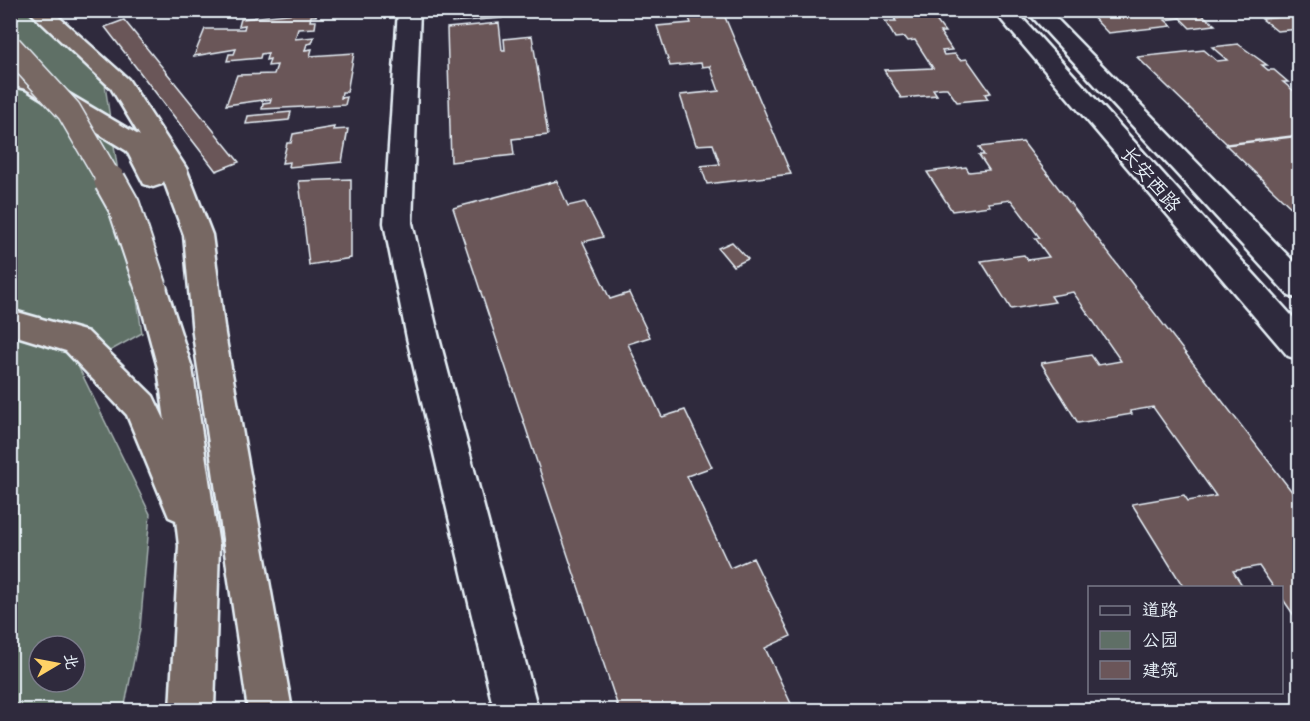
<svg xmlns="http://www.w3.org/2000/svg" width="1310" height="721" font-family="'Architects Daughter','LXGW WenKai TC',sans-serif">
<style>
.green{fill:#5f6f66;stroke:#a4b0af;stroke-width:1.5;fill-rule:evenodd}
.building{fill:#6b5659;stroke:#e8f1f8;stroke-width:1.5}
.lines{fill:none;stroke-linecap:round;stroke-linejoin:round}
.street-casing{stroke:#e8f1f8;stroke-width:5}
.secondary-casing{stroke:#e8f1f8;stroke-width:5}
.highway-casing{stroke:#e8f1f8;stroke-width:5}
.street{fill:#2f2a3d;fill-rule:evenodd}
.secondary{fill:#2f2a3d;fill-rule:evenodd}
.highway{fill:#776864;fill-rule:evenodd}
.highway-bridge-far1-casing{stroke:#e8f1f8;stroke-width:27;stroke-linecap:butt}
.highway-bridge-casing{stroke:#e8f1f8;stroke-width:35;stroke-linecap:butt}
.highway-bridge-far1{stroke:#776864;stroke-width:24}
.highway-bridge{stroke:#776864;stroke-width:31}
.labels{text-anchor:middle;stroke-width:4.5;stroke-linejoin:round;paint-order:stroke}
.street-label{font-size:20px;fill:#e8f1f8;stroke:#2f2a3d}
</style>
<rect width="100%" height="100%" fill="#2f2a3d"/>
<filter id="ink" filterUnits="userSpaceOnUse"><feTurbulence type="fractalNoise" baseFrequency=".0167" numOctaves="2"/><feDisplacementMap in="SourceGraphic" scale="12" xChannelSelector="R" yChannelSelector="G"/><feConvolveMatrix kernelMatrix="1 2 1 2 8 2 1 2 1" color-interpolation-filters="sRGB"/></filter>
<g filter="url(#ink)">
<path class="green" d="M10,11H27L57,36L105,85L142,333L79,368L150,514L140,629L124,710H11ZM39,646H75V682H39Z"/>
<path class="building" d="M450,10H501L502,18L452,22Z
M722,10L791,174L707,184L701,166L720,164L713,144L696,145L680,95L719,91L710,66L702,67L701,63L670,66L657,26L691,23L686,11Z
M893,10H924L931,20L935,19L945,32H940L952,50L942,51L944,55L955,54L960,60L967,59L991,93L985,94L988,99L957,102L947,88H942L933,89L937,95L901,98L884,70L933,68L915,40L908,41L905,37L895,38L885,21H896L894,18H898Z
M1086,10H1196L1215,25L1190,28L1180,18L1165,20L1172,26L1108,33Z
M317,11L316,16H311L310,21H316L315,28L298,29L295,39L314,37L312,43L307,44L305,50L312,49L310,56L354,53L347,92H342L341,98L347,97L345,105L262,109L263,103L270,102L271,99L226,105L237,75L274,74L277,65L268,66L270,59L266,60L268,53L261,54L260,58L227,61L229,54H234L236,49L194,56L205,29H244L245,25L239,26L241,19Z
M1300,15V29L1277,31L1262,19Z
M124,20L239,162L216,171L105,27Z
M499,23L502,50H505L504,39L532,36L548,135L512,139L514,155L451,162L447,28Z
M1238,44L1267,65H1262L1268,70H1274L1288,82H1283L1294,91H1300V135L1227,144L1137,57L1204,50L1217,61L1227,60L1212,47Z
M291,112L289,120L246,124L248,116Z
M334,127L333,130L348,129L342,162L289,167L290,162L282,163L287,143H291L293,134Z
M1300,136V216L1226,145Z
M1023,142L1300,502V624L1282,598V588H1274L1259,566L1233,571L1244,588H1184L1132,504L1184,495L1188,501L1216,496L1153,407L1130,411L1132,414L1078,423L1041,363L1091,355L1098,365L1121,361L1073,292L1051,296L1055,302L1011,309L981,261L1024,255L1028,260L1049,257L1035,238H1040L1011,200L988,203L990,206L952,211L927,172L966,167L969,172L989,170L979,155H984L979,147Z
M351,179V258L309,265L299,181Z
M557,181L568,206L585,202L603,237L583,242L610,299L629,293L650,337L628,344L662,417L685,410L712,467L687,476L730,568L753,558L791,636L765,648L794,710H619L453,208Z
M732,242L748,259L733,266L718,248Z"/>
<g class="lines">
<defs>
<path id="street" d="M398,10H420L412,223L439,338L538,710H494L407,338L384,223Z"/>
<path id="secondary" d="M993,10H1015L1300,325V360L1288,356Z
M1026,10H1048L1300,268V299L1289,296Z"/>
<path id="highway" d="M28,10H51L128,79L186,168L212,235L225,334L292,710H248L193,334L184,235L164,181L162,184L153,187L144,184L127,151L26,89L10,85V71L42,78L140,136L111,88Z
M151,276L162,279L166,287L192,368L219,546L214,710H170L179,546L176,520L169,517L127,415L66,351L10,334V310L88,332L153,396L165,421L158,368L136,287L140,279Z"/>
</defs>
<use href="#street" class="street-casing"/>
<use href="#secondary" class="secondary-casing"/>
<use href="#highway" class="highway-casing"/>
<use href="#street" class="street"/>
<use href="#secondary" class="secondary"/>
<use href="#highway" class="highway"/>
<defs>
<path id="highway-bridge-far1" d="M10,47L69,111L111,183"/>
<path id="highway-bridge" d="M110,181L124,206L151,287"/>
</defs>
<use href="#highway-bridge-far1" class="highway-bridge-far1-casing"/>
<use href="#highway-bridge" class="highway-bridge-casing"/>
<use href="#highway-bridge-far1" class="highway-bridge-far1"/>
<use href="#highway-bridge" class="highway-bridge"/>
</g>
</g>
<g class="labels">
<g class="street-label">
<text transform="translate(1151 179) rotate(49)" y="7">长安西路</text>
</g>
</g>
<rect width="1310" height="721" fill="none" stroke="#2f2a3d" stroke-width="36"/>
<rect x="18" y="18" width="1274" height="685" fill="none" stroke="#e8f1f8" stroke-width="2" filter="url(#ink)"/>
<rect x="1088" y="586" width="195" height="108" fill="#2f2a3d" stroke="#797a88" stroke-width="1.5"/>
<rect x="1100" y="606" width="30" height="9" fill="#2f2a3d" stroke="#797a88" stroke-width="1.5"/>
<text x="1142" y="616" font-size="18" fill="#e8f1f8">道路</text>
<rect x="1100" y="631" width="30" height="18" fill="#5f6f66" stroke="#797a88" stroke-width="1.5"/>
<text x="1142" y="646" font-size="18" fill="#e8f1f8">公园</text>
<rect x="1100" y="661" width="30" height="18" fill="#6b5659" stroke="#797a88" stroke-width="1.5"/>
<text x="1142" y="676" font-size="18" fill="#e8f1f8">建筑</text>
<g transform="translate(57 664) rotate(80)"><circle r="28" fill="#2f2a3d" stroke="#797a88" stroke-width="1.5"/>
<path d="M0-4.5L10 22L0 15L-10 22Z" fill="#ffd166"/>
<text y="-9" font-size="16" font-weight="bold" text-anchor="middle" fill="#e8f1f8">北</text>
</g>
</svg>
